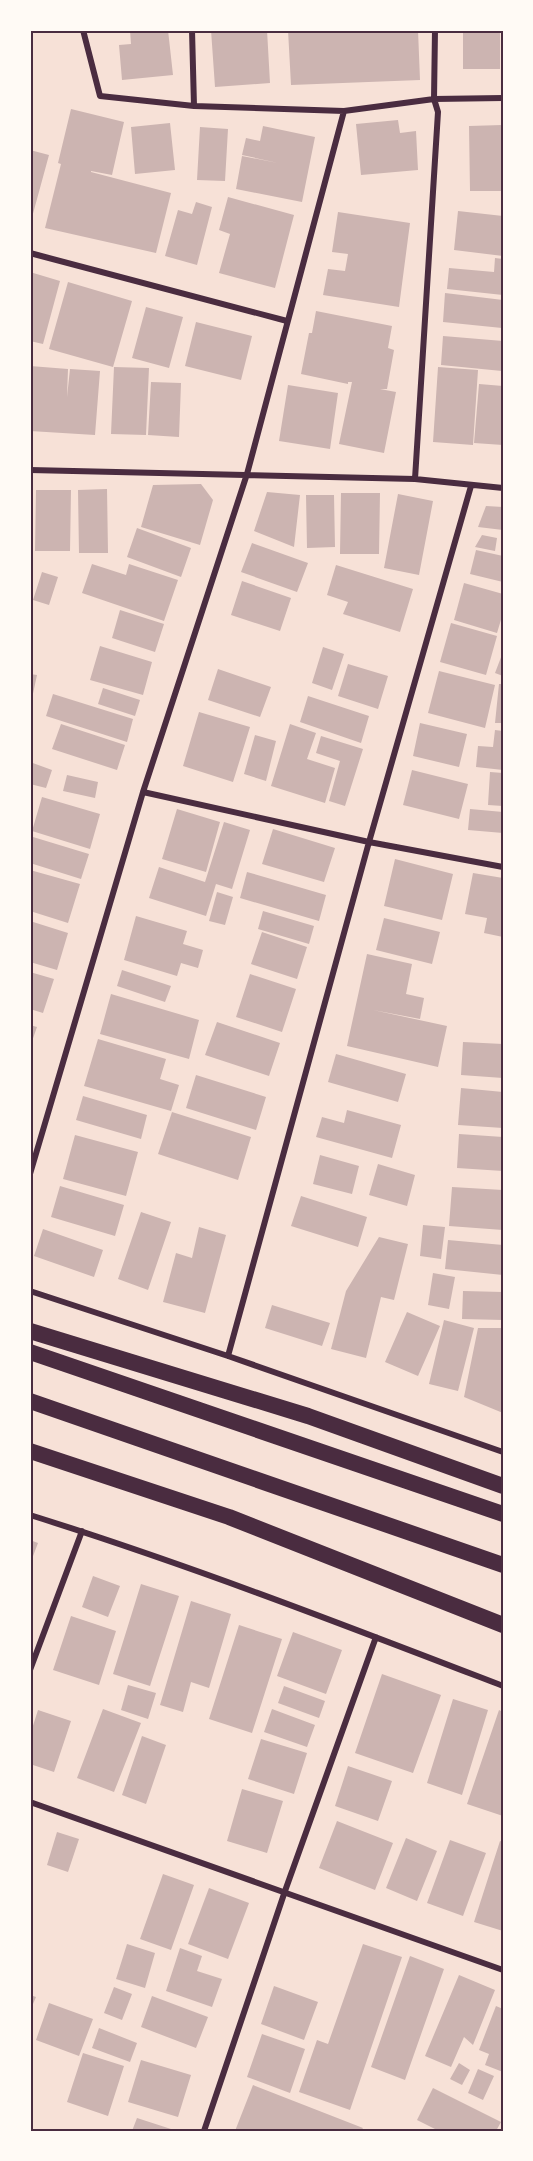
<svg xmlns="http://www.w3.org/2000/svg" width="533" height="2161" font-family="'Open Sans',sans-serif">
<style>
.building{fill:#ccb4b1}
.lines{fill:none;stroke-linecap:round;stroke-linejoin:round}
.minor{stroke:#4a2c40;stroke-width:6}
.trunk{stroke:#4a2c40;stroke-width:16}
.neatline{fill:none;stroke:#4a2c40;stroke-width:2}
</style>
<rect width="100%" height="100%" fill="#f7e1d7"/>
<path class="building" d="M130,30H168L173,75L122,80L119,45L131,44Z
M211,30H267L270,83L215,87Z
M288,30H418L420,80L291,85Z
M463,30H500V69H463Z
M71,109L124,122L112,175L91,171V172L171,193L156,253L45,228L61,164L58,163Z
M398,120L400,133L416,131L418,170L361,175L356,124Z
M170,123L175,170L135,174L131,127Z
M502,125L503,191H470L469,126Z
M263,126L315,137L302,202L236,189L242,156L278,163L242,155L246,138L260,141Z
M200,127L228,129L225,181L197,180Z
M30,150L49,155L31,221H30Z
M228,197L294,215L275,288L219,273L230,234L219,230Z
M196,202L212,207L197,265L165,256L178,210L192,214Z
M458,211L503,216V256L454,250Z
M338,212L410,223L399,307L323,295L328,269L345,271L348,254L332,252Z
M495,258L503,259V295L447,289L449,268L494,272Z
M30,272L60,281L43,344L30,341Z
M68,282L132,301L113,367L49,349Z
M445,293L503,300L502,328L443,322Z
M146,307L183,317L169,368L132,358Z
M316,311L392,326L388,348L394,350L387,389H380L396,392L384,453L339,444L352,382H348V384L301,374L309,333H312Z
M196,322L252,336L241,380L185,366Z
M443,336L503,341L502,371L441,365Z
M30,366L68,369L67,397L70,369L100,371L95,435L30,431Z
M114,367L149,368L146,435L111,434Z
M438,367L478,370L473,445L433,442Z
M151,382L181,383L179,437L148,435Z
M479,384L503,386V445L474,443Z
M288,385L338,393L330,449L279,441Z
M201,484L213,500L200,545L141,527L153,485Z
M107,489L108,553H79L78,490Z
M36,490H71L70,551H35Z
M267,492L300,495L294,547L254,531Z
M341,493H380L379,554H340Z
M398,494L433,501L419,575L384,568Z
M306,495H334L335,547L307,548Z
M486,506L503,507V530L478,527Z
M137,528L191,548L181,577L127,557Z
M482,535L497,538L495,551L475,547Z
M252,543L308,563L297,592L241,572Z
M476,550L503,556V582L470,574Z
M92,564L126,575L129,564L178,580L164,621L82,593Z
M336,565L413,589L400,632L343,614L348,602L327,595Z
M42,572L58,577L49,605L33,600Z
M242,581L291,598L280,631L231,615Z
M464,583L503,594V613L497,633L454,620Z
M120,610L164,624L155,652L112,638Z
M451,623L497,636L486,675L440,662Z
M100,646L152,662L143,695L90,680Z
M323,647L344,654L332,690L312,683Z
M503,652V676L495,673Z
M348,664L388,676L378,709L338,696Z
M218,669L271,687L260,717L208,700Z
M439,671L495,685L485,728L428,713Z
M30,674L37,675L31,703H30Z
M499,684H503V723H495Z
M103,688L140,700L135,716L98,704Z
M53,694L133,719L127,742L46,716Z
M308,696L369,716L361,743L300,722Z
M199,712L250,727L233,782L183,766Z
M420,723L467,734L459,767L413,756Z
M61,724L125,745L117,770L52,749Z
M290,724L316,733L307,759L335,768L325,803L271,786Z
M495,730L503,731V770L476,767L478,746L493,747Z
M255,735L276,741L266,781L244,774Z
M321,736L363,749L345,806L329,801L340,761L316,753Z
M30,762L52,770L46,788L30,784Z
M412,770L468,784L459,819L403,805Z
M490,772L503,773V806L488,805Z
M67,775L98,782L95,798L63,791Z
M42,797L100,814L90,849L32,831Z
M177,809L220,822L206,872L162,859Z
M470,809L503,812V833L468,830Z
M224,822L250,830L232,889L216,884L206,916L149,898L159,867L205,882Z
M273,829L335,848L324,882L262,864Z
M33,837L89,854L81,879L30,863V846Z
M395,859L453,874L442,920L384,906Z
M30,870L80,884L68,923L30,911Z
M247,872L326,895L319,921L240,898Z
M473,873L503,878V937L484,933L487,918L465,914Z
M217,892L233,897L225,925L209,921Z
M263,911L314,926L309,944L258,929Z
M136,916L187,931L183,944L203,950L198,968L181,963L177,976L124,960Z
M384,918L440,932L432,964L376,950Z
M30,921L68,933L57,970L30,962Z
M262,932L307,947L297,979L251,964Z
M367,954L412,964L406,994L424,998L420,1019L373,1010L447,1026L438,1067L347,1046Z
M122,970L171,986L165,1002L117,986Z
M30,972L54,979L43,1013L30,1009Z
M250,974L296,989L282,1032L236,1017Z
M111,994L199,1020L189,1059L100,1034Z
M217,1022L280,1043L269,1076L205,1055Z
M30,1025L37,1027L30,1047Z
M98,1039L166,1059L160,1079L179,1085L171,1111L84,1086Z
M463,1042L503,1044V1078L461,1075Z
M336,1054L406,1074L398,1102L328,1082Z
M196,1075L266,1097L256,1130L186,1108Z
M461,1088L503,1092V1128L458,1125Z
M83,1096L147,1115L141,1139L76,1120Z
M347,1110L401,1125L392,1158L316,1137L322,1117L344,1123Z
M172,1112L251,1137L238,1180L158,1154Z
M459,1134L503,1137V1171L457,1168Z
M75,1135L138,1152L126,1196L63,1179Z
M320,1155L359,1166L352,1194L313,1184Z
M378,1164L415,1175L407,1206L369,1195Z
M60,1186L124,1205L115,1236L51,1217Z
M452,1187L503,1190V1230L449,1226Z
M301,1196L367,1217L358,1247L291,1226Z
M141,1212L171,1222L148,1290L118,1279Z
M423,1225L445,1227L441,1259L420,1256Z
M199,1227L226,1235L205,1313L163,1302L176,1253L192,1258Z
M43,1229L103,1250L94,1277L34,1256Z
M379,1237L408,1244L394,1300L381,1297L366,1358L331,1349L346,1291Z
M448,1240L503,1245V1275L445,1269Z
M433,1273L455,1277L449,1309L428,1305Z
M463,1291L503,1292V1320L462,1319Z
M272,1305L330,1323L322,1346L265,1328Z
M407,1312L440,1326L418,1376L385,1362Z
M444,1320L474,1328L458,1391L429,1384Z
M478,1328H503V1413L464,1397Z
M30,1540L38,1543L30,1564Z
M93,1576L120,1586L108,1617L82,1607Z
M141,1584L179,1596L150,1686L113,1674Z
M191,1601L231,1614L209,1688L191,1682L183,1712L160,1705Z
M71,1616L116,1631L99,1685L53,1670Z
M239,1625L282,1639L252,1733L209,1719Z
M293,1632L342,1650L326,1694L277,1676Z
M382,1674L441,1695L413,1773L355,1753Z
M128,1685L156,1693L148,1719L121,1710Z
M284,1686L325,1701L319,1718L278,1703Z
M453,1699L488,1710L462,1795L427,1783Z
M103,1709L141,1723L114,1792L77,1778Z
M272,1709L315,1725L307,1747L264,1732Z
M38,1710L71,1721L54,1772L30,1764V1735Z
M499,1710L503,1712V1816L467,1804Z
M142,1736L166,1745L146,1804L122,1795Z
M261,1739L307,1753L294,1794L248,1779Z
M348,1766L392,1781L378,1821L335,1806Z
M242,1789L283,1801L267,1853L227,1841Z
M337,1821L393,1843L375,1890L319,1868Z
M57,1832L79,1839L68,1872L47,1865Z
M406,1838L437,1851L417,1901L386,1888Z
M450,1840L486,1853L463,1916L427,1903Z
M500,1841L503,1842V1931L474,1922Z
M163,1874L194,1885L171,1950L140,1939Z
M209,1888L249,1903L228,1959L188,1944Z
M127,1944L155,1953L145,1988L116,1979Z
M363,1944L402,1957L350,2110L299,2092L317,2040L328,2044Z
M180,1948L202,1956L197,1971L222,1979L212,2007L166,1991Z
M410,1956L444,1969L405,2080L371,2067Z
M459,1975L495,1990L473,2045L464,2037L451,2067L425,2056Z
M274,1986L318,2002L304,2040L261,2024Z
M114,1987L132,1994L122,2020L104,2013Z
M30,1995L36,1997L30,2011Z
M152,1996L208,2017L196,2048L141,2027Z
M49,2003L93,2019L79,2056L36,2040Z
M496,2006L503,2009V2072L485,2065L489,2054L479,2050Z
M99,2028L137,2043L130,2062L92,2048Z
M262,2034L305,2049L290,2093L247,2077Z
M83,2053L124,2066L108,2116L67,2102Z
M141,2060L191,2075L178,2117L128,2102Z
M459,2063L470,2070L462,2085L450,2079Z
M478,2069L494,2076L483,2100L468,2093Z
M253,2085L363,2128L361,2131H235Z
M433,2088L501,2122L496,2131H439L417,2120Z
M137,2118L171,2129L170,2131H132Z"/>
<g class="lines">
<path class="minor" d="M83,30L100,96L194,106L344,111L434,99L503,98
M192,30L194,106
M30,253L287,321
M30,470L415,479L503,488
M415,479L438,112L434,99L435,30
M143,792L369,842L503,867
M30,1174L143,792L247,474L344,111
M30,1291L228,1356L503,1452
M228,1356L369,842L471,486
M30,1515C190,1565 347,1626 503,1686
M30,1670L82,1531
M30,1802L503,1970
M204,2131L285,1891L376,1637"/>
<path class="trunk" d="M30,1331L308,1416L503,1486
M30,1352L503,1514
M30,1401L503,1565
M30,1451L229,1517L503,1625"/>
</g>
<rect width="533" height="2161" fill="none" stroke="#fffaf5" stroke-width="63"/>
<rect x="32" y="32" width="470" height="2098" class="neatline"/>
</svg>
